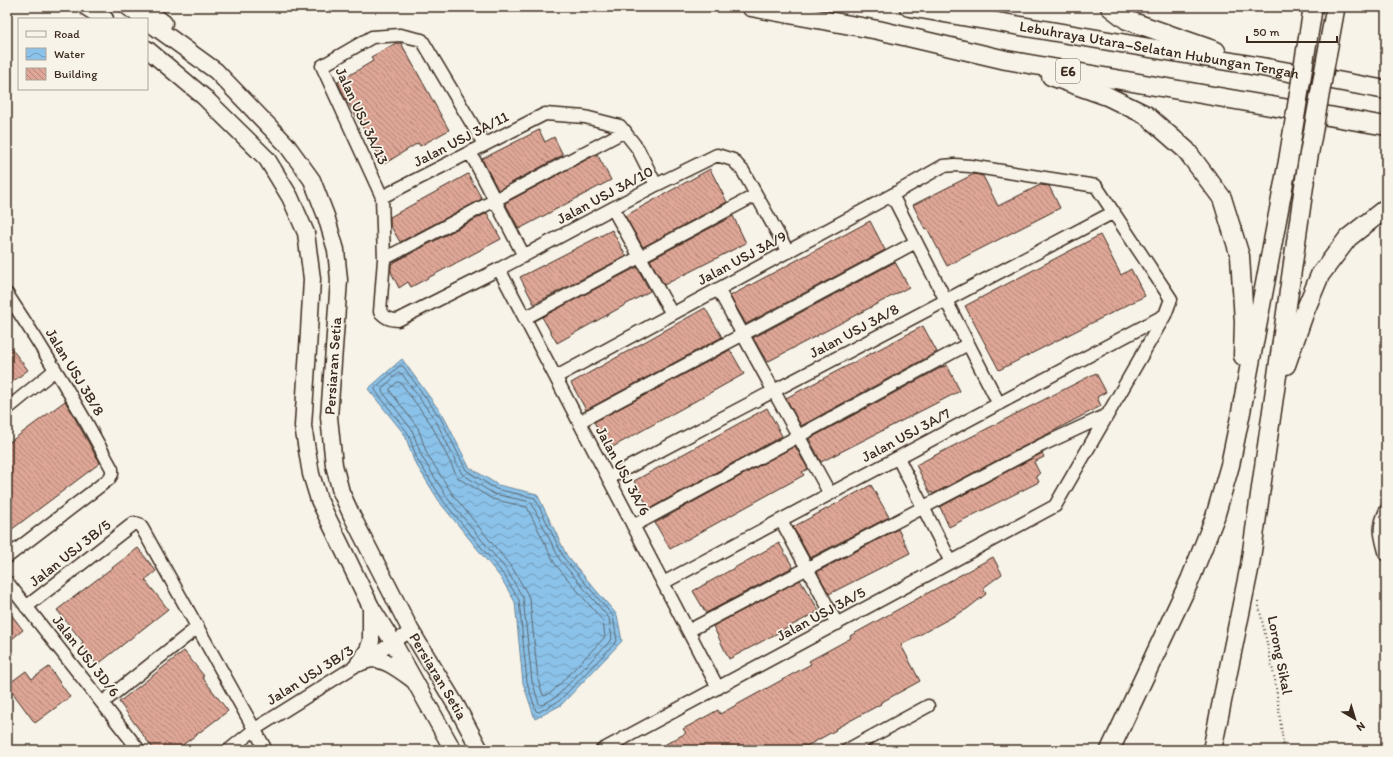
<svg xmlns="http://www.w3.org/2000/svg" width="1393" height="757" font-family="Itim,sans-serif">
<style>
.water{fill:url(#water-waves);stroke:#6b8598}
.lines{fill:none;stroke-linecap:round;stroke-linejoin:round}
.shore{stroke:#5b676f;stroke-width:1}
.building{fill:url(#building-back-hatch);stroke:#3b2a1e}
.minor-casing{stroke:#3b2a1e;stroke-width:15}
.major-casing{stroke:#3b2a1e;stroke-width:19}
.highway-casing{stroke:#3b2a1e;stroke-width:21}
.path{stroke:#3b2a1e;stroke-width:2;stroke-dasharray:1 3;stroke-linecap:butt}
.minor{stroke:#f7f3e8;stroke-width:12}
.major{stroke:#f7f3e8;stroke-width:16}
.highway{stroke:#f7f3e8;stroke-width:18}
.highway-bridge-casing{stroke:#3b2a1e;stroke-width:21;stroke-linecap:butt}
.highway-bridge{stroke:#f7f3e8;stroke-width:18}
.labels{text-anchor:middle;stroke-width:3.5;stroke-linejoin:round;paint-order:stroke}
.shield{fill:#f7f3e8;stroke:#73665b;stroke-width:1}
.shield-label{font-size:14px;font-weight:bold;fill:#3b2a1e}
.street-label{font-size:15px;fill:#3b2a1e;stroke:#f7f3e8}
</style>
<defs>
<pattern id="water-waves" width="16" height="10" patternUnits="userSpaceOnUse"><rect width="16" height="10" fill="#8bc2e9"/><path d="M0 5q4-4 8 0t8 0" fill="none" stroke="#739ebc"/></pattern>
<pattern id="building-back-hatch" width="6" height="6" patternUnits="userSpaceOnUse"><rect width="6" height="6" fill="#dea696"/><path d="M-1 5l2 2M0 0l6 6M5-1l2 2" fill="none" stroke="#b5877a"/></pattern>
</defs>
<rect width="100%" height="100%" fill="#f7f3e8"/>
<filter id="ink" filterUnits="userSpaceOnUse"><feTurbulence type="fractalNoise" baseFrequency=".025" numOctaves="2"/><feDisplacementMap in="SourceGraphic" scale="8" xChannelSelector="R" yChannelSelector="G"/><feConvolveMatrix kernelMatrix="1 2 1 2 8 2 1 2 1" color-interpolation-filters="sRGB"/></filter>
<g filter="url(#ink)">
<path class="water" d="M402,359L444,417L469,467L498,485L537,494L567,556L617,615L622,641L561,705L535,719L523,683L515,602L501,578L441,504L414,461L405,435L368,389Z"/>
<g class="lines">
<path class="shore" d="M400,366H403L441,419L466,470L496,489L535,498L564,558L613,616L617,641L559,701L539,712L536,711L527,682L519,600L504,575L444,502L417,459L408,433L375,390V388Z
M399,373L402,374L436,421L462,474L494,494L531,502L560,560L609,618L612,639L556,697L542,705L539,704L532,681L523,598L508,572L448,499L422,457L412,430L382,391V389Z
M398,382L401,383L431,424L458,478L492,499L527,507L555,564L603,621L605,637L552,692L545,696L543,695L538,680L530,601L528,595L513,569L453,495L427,454L418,428L390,391V389Z"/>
</g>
<path class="building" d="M396,43H401L449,130L420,146L418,143L384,164L344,96L338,82L373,61L371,57Z
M539,130L545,142L554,137L563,155L498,190L482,159Z
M597,154L611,180L519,229L505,203Z
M710,169L727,202L643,247L625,216Z
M468,174L482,199L400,242L390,225V217Z
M974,174L983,176L998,206L1040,185L1049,186L1060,208L947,266L927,228L925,229L913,205Z
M487,213L501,239L411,287L408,282L399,288L391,272V264Z
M733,216L746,243L664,285L650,260Z
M870,221L885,250L746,324L730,296Z
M612,230L626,256L534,304L520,277Z
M1100,235L1121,275L1131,269L1145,296L999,370L965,306Z
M895,262L909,287L767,362L753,338Z
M637,267L650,291L557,343L542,317Z
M705,308L722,337L586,410L571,383Z
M923,326L937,352L801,426L786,398Z
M7,343L28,370L7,386Z
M730,350L744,374L609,449L594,422Z
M947,365L960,391L821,462L809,439L944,366V367Z
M1096,373L1106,392L1097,397L1101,406L933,494L932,492L930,493L916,465Z
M65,401L100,463L7,533V444Z
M767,408L782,436L649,509L634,481Z
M795,446L808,469L802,472L804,475L670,549L655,523Z
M1042,453L1044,457L1034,462L1040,474L1036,476L1039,482L949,527L940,507Z
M871,485L889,517L810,558L793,527Z
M898,529L910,553L829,594L817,572Z
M779,543L793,567L706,613L693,591Z
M138,548L156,571L145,580L168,609L97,665L81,644L83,642L57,610Z
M993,557L1002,574L983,588L986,594L967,609L901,645L920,681L880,703L881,704L835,729L836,730L805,747L804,745L796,750H655L686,733L683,729L718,710L720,714L811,664L809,661L851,638L850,636Z
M800,580L809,595H810L819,611L729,659L713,626Z
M7,609L23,630L7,643Z
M184,651L204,676L202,677L228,711L176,750H154L119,702Z
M49,667L70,697L35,723L7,685L26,671L32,679Z"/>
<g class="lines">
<defs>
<path id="minor" d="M484,144L422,40L400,35L372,37L322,66L382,197L384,259L380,312C386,318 390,320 398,320L499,269L656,185L717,155L733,160L743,171L788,252
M470,152L524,256
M892,195L999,404
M382,197L545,114L585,117L620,126L638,149L656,185
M613,209L672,314
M384,259L625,131
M499,269L718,688
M718,289L830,494
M7,294C45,351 80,409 112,469V474L109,479L7,557
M525,318L756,195
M556,377L892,195L943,166L955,165L970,166L1096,186L1171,299L1165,315L1055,506L602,750
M7,409L55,370
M579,422L916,242
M898,458L951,562
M608,478L1114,212
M1386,510C1377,529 1381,536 1386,555
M781,520L837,624
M633,526L968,344
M7,582L139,750
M663,583L1165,315
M26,607L134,523L139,524L142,528L266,750
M688,631L1042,445L1107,415
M102,703L198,627
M229,750L255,729L411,631
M847,750L928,706"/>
<g id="major">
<path d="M86,7L105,19"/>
<path d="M128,7L144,19"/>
<path d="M143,7L164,23"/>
<path id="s1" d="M147,21L216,71L286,144L312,180L326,216L336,250L339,280L329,417L334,465L341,492L352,516L411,631L457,707L480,750"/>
<path d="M147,49L204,97L267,159L290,197L306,233L312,279L308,349L303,426L311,474L319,500L371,607L393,642L453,750"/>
<path d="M359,663C363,661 368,660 372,659C386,659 401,671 412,679"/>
<path d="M359,663L368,650L371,641V607"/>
</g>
<g id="highway">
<path d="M751,7L878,30L1006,60L1386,126"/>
<path id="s2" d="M909,7L1262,67L1386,90"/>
<path d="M1110,7L1127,20L1216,51"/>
<path d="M1051,76L1107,96L1146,115L1186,150L1222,198L1240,256L1244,322L1243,356"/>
<path d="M1286,365L1305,311L1320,275L1348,238L1386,208"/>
<path d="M1110,750L1190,580L1215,517L1230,465L1241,412L1288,161"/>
<path d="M1212,750L1250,565L1307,165"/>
</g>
</defs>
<use href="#minor" class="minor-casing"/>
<use href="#major" class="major-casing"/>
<use href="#highway" class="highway-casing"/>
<path class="path" d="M1258,602L1275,680L1284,750"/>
<use href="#minor" class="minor"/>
<use href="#major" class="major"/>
<use href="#highway" class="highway"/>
<defs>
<path id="highway-bridge" d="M1288,161L1313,7
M1307,165L1335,10"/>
</defs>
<use href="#highway-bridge" class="highway-bridge-casing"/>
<use href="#highway-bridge" class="highway-bridge"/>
</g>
</g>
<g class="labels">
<rect class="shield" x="1056" y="59" width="24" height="24" rx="3"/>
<g class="shield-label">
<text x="1068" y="76">E6</text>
</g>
<g class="street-label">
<text dy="5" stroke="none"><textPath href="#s2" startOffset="254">Lebuhraya Utara–Selatan Hubungan Tengah</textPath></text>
<text transform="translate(362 116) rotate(65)" y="5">Jalan USJ 3A/13</text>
<text transform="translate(461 139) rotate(-27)" y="5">Jalan USJ 3A/11</text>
<text transform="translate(605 195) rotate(-28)" y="5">Jalan USJ 3A/10</text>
<text transform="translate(742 258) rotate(-28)" y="5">Jalan USJ 3A/9</text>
<text transform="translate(854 331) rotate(-28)" y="5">Jalan USJ 3A/8</text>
<text transform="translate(333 366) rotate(-86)" y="5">Persiaran Setia</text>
<text transform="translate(75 372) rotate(59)" y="5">Jalan USJ 3B/8</text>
<text transform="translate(906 435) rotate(-28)" y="5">Jalan USJ 3A/7</text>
<text transform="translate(623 471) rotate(62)" y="5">Jalan USJ 3A/6</text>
<text transform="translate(70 553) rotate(-38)" y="5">Jalan USJ 3B/5</text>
<text transform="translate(821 614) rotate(-28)" y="5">Jalan USJ 3A/5</text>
<text transform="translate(1280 655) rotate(79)" y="5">Lorong Sikal</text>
<text transform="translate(86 656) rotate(52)" y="5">Jalan USJ 3D/6</text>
<text transform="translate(310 675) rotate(-32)" y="5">Jalan USJ 3B/3</text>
<text dy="5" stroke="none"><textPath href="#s1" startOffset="757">Persiaran Setia</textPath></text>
</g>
</g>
<rect width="1393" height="757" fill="none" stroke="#f7f3e8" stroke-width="24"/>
<rect x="12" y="12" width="1369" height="733" fill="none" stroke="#3b2a1e" stroke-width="1.5" filter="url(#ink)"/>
<rect x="18" y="18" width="130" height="72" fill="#f7f3e8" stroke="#aca397"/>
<rect x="26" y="31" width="20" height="6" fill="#f7f3e8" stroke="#aca397"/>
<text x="54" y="38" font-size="12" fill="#3b2a1e">Road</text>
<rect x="26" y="48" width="20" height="12" fill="url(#water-waves)" stroke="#aca397"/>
<text x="54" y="58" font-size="12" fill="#3b2a1e">Water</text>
<rect x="26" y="68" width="20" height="12" fill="url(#building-back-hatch)" stroke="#aca397"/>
<text x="54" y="78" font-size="12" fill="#3b2a1e">Building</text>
<g transform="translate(1355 719) rotate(142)" stroke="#f7f3e8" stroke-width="3" paint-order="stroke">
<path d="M0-3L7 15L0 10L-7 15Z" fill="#3b2a1e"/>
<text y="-6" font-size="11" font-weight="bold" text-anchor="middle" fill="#3b2a1e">N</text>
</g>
<path d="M1247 36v6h90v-6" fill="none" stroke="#3b2a1e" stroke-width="2"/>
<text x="1253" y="36" font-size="12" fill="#3b2a1e" stroke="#f7f3e8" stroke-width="3" paint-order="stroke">50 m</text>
</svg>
